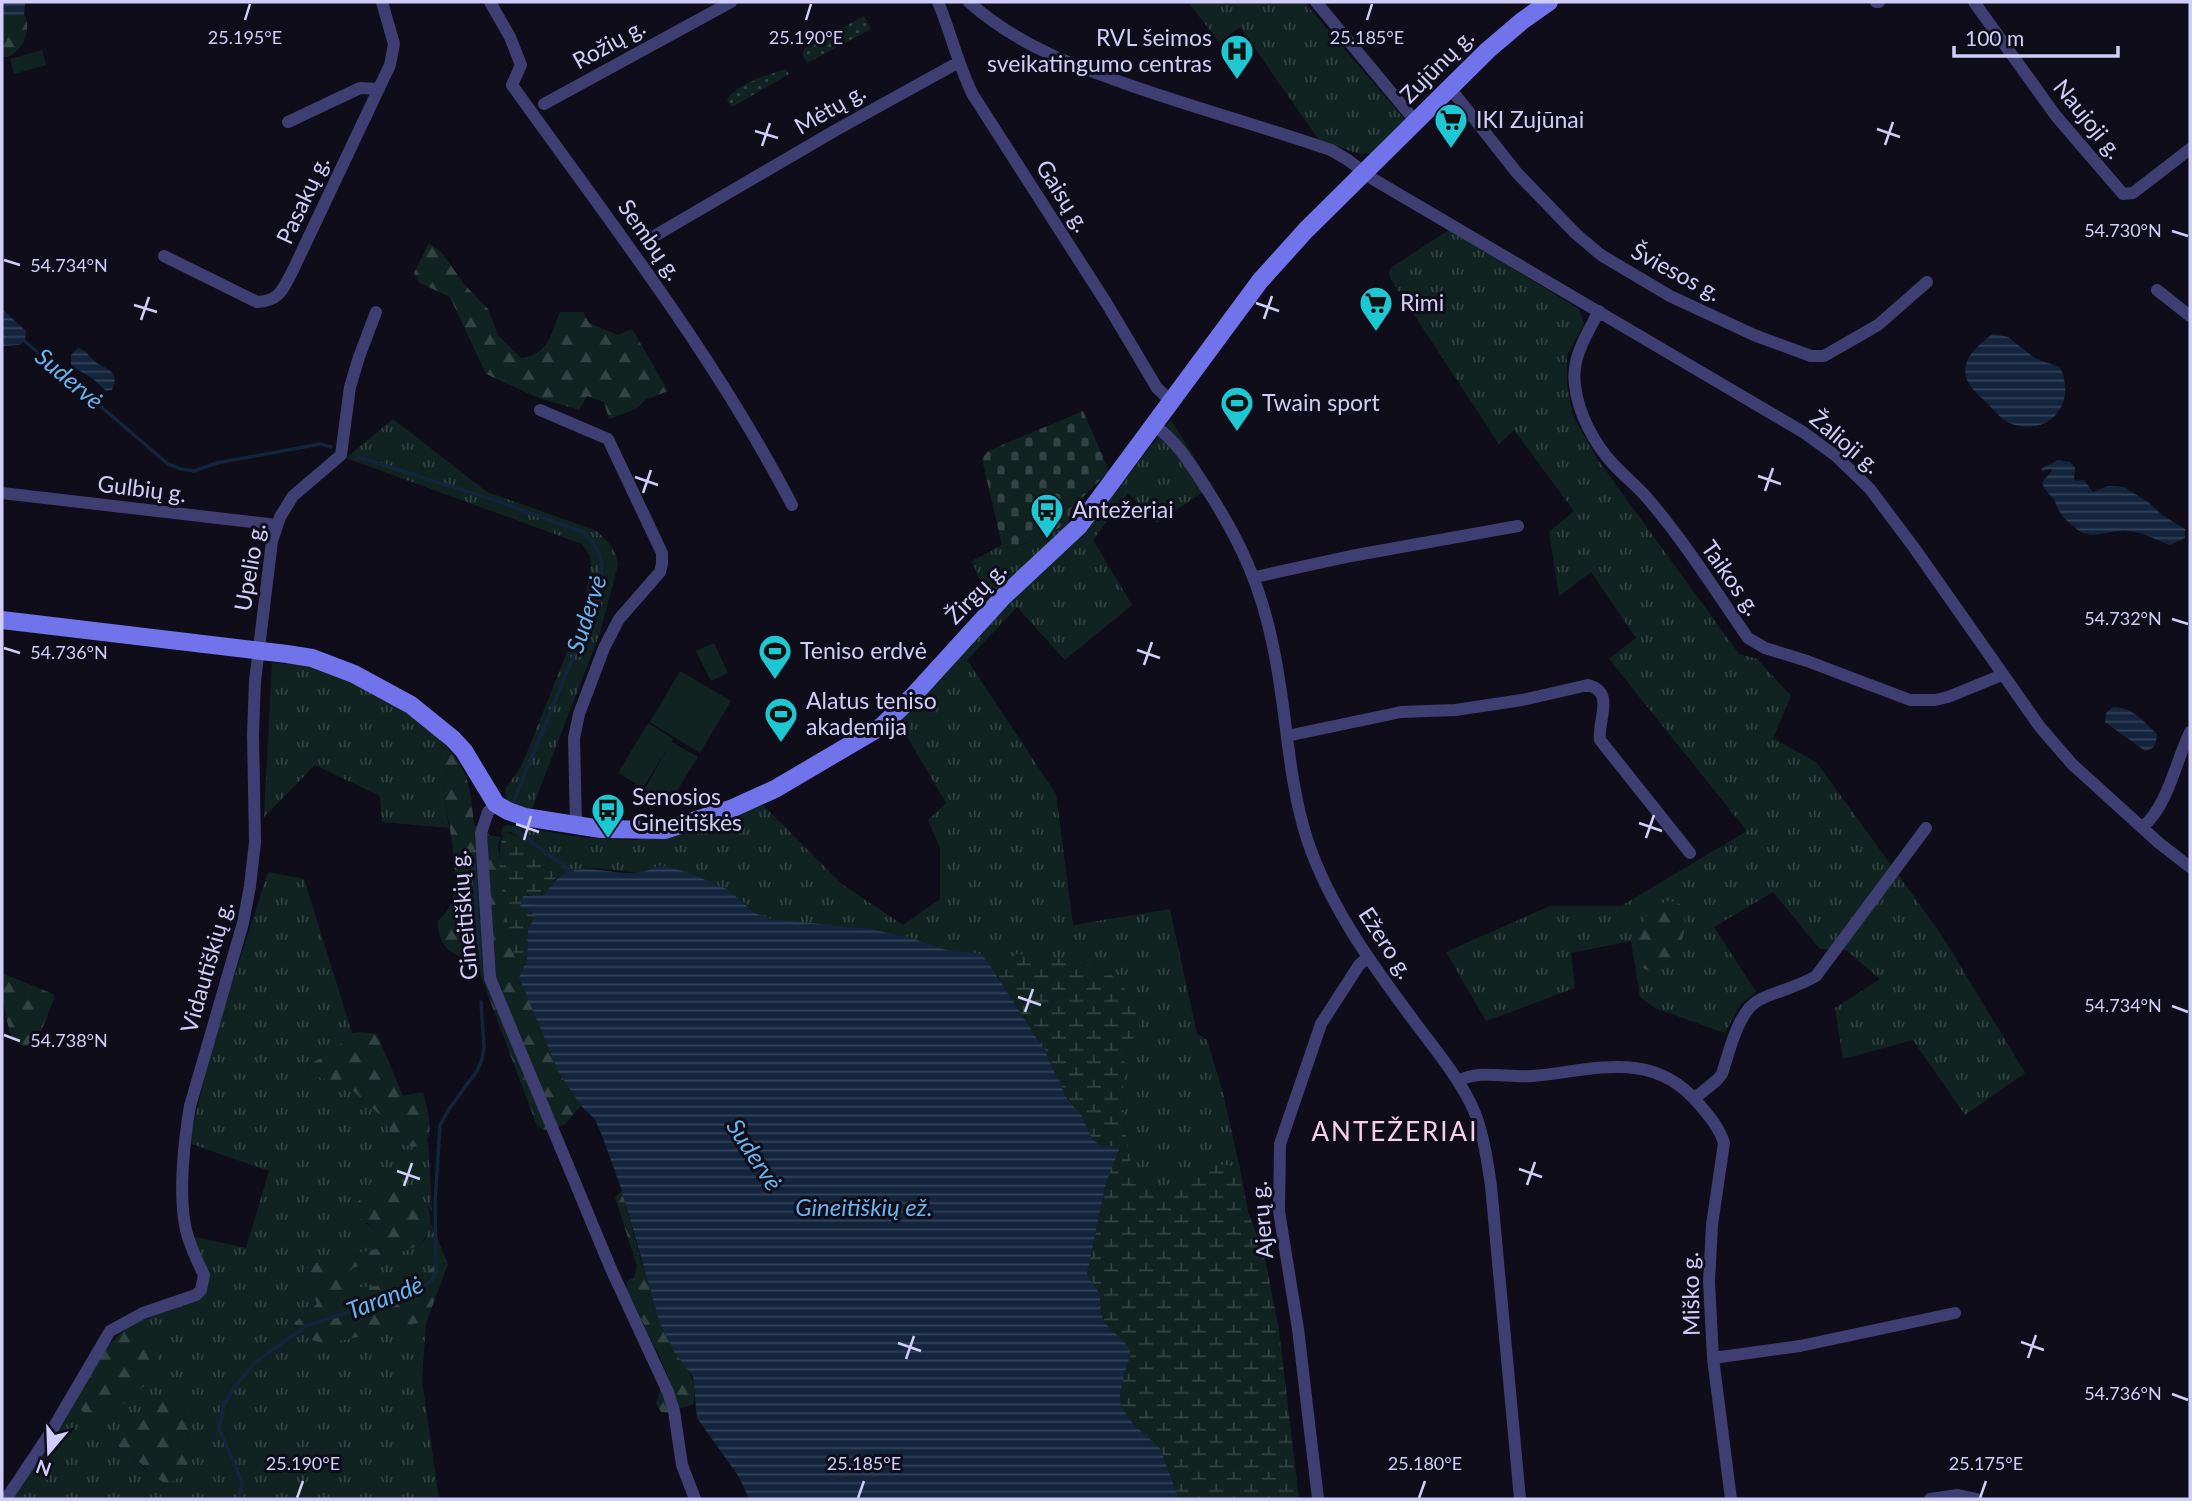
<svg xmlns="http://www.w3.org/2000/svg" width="2192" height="1501" font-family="Lato,sans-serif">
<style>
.grass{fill:url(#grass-tufts);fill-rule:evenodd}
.forest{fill:url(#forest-firs)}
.wetland{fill:url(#wetland-marsh)}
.cemetery{fill:url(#cemetery-stones)}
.park{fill:url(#park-dots)}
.garden{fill:#112321}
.water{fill:url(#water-rules)}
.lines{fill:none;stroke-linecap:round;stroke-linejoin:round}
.stream{stroke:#13253d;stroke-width:3.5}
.street{stroke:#3e3e72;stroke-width:12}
.secondary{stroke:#7173eb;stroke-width:18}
.ticks{fill:none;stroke:#d0cdf8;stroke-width:2.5}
.labels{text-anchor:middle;stroke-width:6;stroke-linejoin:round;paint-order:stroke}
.poi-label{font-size:23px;fill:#d0cdf8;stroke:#0f0d1a;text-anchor:start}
.street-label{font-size:23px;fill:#d0cdf8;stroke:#0f0d1a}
.water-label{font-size:24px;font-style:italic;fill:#69b3ea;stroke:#0f0d1a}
.quarter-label{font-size:26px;letter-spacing:2px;fill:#f8cfeb;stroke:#0f0d1a}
.ticks-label{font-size:18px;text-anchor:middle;fill:#d0cdf8;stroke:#0f0d1a;stroke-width:6;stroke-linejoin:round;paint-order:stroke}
</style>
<defs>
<pattern id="grass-tufts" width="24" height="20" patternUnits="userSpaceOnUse" patternTransform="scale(1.75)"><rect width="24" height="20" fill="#112321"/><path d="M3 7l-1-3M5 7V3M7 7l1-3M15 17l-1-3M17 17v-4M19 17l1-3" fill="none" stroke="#334242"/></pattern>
<pattern id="forest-firs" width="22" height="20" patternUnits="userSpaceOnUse" patternTransform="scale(1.75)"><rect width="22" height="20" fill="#112321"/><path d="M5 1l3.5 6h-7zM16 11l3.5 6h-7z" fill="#334242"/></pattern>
<pattern id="wetland-marsh" width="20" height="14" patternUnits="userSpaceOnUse" patternTransform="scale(1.75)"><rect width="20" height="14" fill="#112321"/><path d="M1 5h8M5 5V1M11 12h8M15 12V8" fill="none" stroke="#334242"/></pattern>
<pattern id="cemetery-stones" width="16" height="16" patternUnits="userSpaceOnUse" patternTransform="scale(1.75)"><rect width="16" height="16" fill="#112321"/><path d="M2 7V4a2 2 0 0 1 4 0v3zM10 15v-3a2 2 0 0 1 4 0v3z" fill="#334242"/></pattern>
<pattern id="park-dots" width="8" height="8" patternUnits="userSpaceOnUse" patternTransform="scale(1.75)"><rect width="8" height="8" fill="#112321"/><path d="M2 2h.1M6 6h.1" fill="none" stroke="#334242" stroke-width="1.8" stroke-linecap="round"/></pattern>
<pattern id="water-rules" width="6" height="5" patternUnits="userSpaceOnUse" patternTransform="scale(1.75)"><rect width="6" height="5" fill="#13253d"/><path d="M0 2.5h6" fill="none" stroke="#34435a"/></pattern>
</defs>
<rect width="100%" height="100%" fill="#0f0d1a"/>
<path class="grass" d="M1188,2H1304L1407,122L1373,153L1359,154L1319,140L1240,27L1219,42Z
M1449,230L1579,309L1584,324L1567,355V385L1573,416L1598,460L1739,654L1757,659L1791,696L1773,738L1817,763L1941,934L2025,1073L1965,1115L1913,1040L1843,1059L1835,1008L1880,979L1846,950L1820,949L1773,892L1714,927L1756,992L1740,1005L1725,1033L1655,1008L1640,997L1631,941L1571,953L1575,988L1486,1021L1446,952L1550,906H1621L1747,831L1609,659L1636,638L1591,572L1559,596L1549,532L1574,511L1514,430L1499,444L1390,278L1389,271L1392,267Z
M393,419L487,492L595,530C606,538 616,550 618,564L600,633L532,809L507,803L505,789L522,765L583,612L591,565L590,556L582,544L346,458Z
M1171,420L1212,486L1157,523L1128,493L1093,540L1132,605L1065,660L1017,607L967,660L1056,794L1073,925L1170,909L1197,1034L1207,1040L1223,1093L1240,1169C1199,1154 1189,1192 1155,1188C1146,1187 1137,1181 1133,1174C1125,1158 1120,1073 1125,1056C1128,1045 1136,1033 1141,1022L1018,954L992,968L988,962L972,952L946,950L911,938L871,929L772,919L755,913L741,900L661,865L638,873L595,868L572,870L530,846L511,832H505L501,837L502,828L506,825L585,838L635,840L658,837L762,804L843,885L903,925L940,899V848L928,820L946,803L898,721L939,681L1011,599L1091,524Z
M1068,524L989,603L972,561L1002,545L1013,549Z
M272,663C283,664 295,664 305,666C352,675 403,707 439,738L437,744L448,777L443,787L449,828L382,822L380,796L315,765L264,817Z
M268,872L304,879L352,1033L331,1053L309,1064L308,1072L352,1090L380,1115L396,1138L412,1147L424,1146L428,1140L432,1212L423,1200L365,1223L379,1231L384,1239L381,1248L317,1263L304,1270L317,1304L294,1323C299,1331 305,1338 315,1341C340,1347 393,1322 426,1323L422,1380L439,1499H13L76,1400L77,1405L87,1415L135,1323L198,1300L204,1293L191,1236L246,1248L269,1171L189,1143L212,1046ZM192,1406L186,1442L148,1472L132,1456L117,1446Z
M431,1223L448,1264C435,1260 430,1272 420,1277C410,1283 369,1290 359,1287C357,1287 351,1283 349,1282L348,1273L353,1268L418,1246L426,1239Z"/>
<path class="forest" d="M2,15H24C34,29 19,59 2,57Z
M429,243L442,253L464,284L488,309L498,335L521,358C548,355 551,334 560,312H583L589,323L618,335L632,329L668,391L645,400L636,409L609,419L604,402L587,396L579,410L536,397L486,374L450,297L420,283L414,273Z
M439,738C469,772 470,781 474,825L490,835L501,837L498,845L503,892L519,976L558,1071L581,1106L564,1125L545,1130L537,1126L476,963C452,954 438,949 438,921C445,915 450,908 453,898C460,871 447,816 443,787L448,777L437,743Z
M1667,901L1677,902L1684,908C1684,914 1685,920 1685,926C1683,946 1664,986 1641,966C1636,936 1637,915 1667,901Z
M2,973L53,994L54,999L35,1047C28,1046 19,1046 14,1040C5,1027 2,988 2,973Z
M361,1032L377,1034L403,1096L423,1092C427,1108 435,1130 424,1146L412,1147L402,1144L396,1138L380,1115L352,1090L308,1073L309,1064L331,1053L352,1033Z
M388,1189C393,1190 400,1189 405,1190C433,1198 439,1227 418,1246L353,1268L348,1273L349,1281L358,1287H369L413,1280L423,1276L437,1263L448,1264L426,1323C394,1322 339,1348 315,1341C305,1338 299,1331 294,1323L317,1304L303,1270L317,1263L381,1248L383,1239C377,1228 364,1222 355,1213C356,1193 373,1193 388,1189Z
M622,1191L641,1261L685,1366C694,1378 695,1388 694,1404L666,1413L661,1412L656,1403L661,1388L670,1379L627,1289V1281L634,1278L637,1266L615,1197Z
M135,1323C157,1341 159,1345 158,1374L104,1420C91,1421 79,1412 76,1400C92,1372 106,1339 135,1323Z
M173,1396L186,1397L192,1406L186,1442L190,1459L182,1475L167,1485C153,1476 144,1466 132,1456C125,1451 119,1449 115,1441L148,1405Z"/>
<path class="wetland" d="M505,832C513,832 561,864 572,870L556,878L545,895L535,897L527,894L523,909L536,915L528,929L527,960L519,976C513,947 489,854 505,832Z
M1017,954C1043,956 1090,960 1111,975C1116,979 1121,986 1126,990C1133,997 1141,1008 1141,1018C1141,1032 1127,1043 1125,1057C1120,1078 1124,1169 1140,1182C1165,1202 1191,1169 1214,1165C1224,1163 1231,1166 1240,1169L1248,1212L1264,1254L1279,1330L1299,1499H1179L1160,1448L1133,1424L1121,1406L1120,1395L1124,1375L1130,1356L1128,1347L1104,1322L1100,1309V1294L1087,1274L1106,1182L1117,1146H1102L1091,1138L1082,1116L1067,1099L1046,1053L992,968Z"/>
<path class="cemetery" d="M1083,411L1109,471L1071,509L1068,524L1012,549L1002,545L982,459L988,451Z"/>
<path class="park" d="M864,16L871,29L807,63L803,57L804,49Z
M786,69L789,74L732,107L727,100C736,84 769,74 786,69Z"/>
<path class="garden" d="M42,50L46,65L14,74L10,59Z
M714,643L728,673L711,681L696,651Z
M680,671L731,701L700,753L650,722Z
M648,723L673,739L672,742L698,757L667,807L643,792L670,744L643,788L618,773Z"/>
<path class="water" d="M2,2H25L24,15L3,16Z
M2,309L26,331L25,341L19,345L2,346Z
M1993,334L2008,337L2036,359L2060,367C2076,400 2054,435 2015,425C2003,422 1998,414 1990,406C1983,398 1969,389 1966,377C1961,359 1980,343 1993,334Z
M78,348C86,351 87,353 92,359C102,369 122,369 112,390L106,391L92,378L71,366V355Z
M2058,460L2070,462L2075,467L2074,479L2076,481L2084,480L2093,492L2108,486L2124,487L2148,502L2162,515L2185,529V538L2170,545C2155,540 2144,532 2128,531C2106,529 2091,544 2072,525C2064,518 2060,515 2056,504C2053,495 2044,492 2042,482L2052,471L2051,469L2042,471L2041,469Z
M2113,707C2133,707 2144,722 2157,734C2156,744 2155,749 2145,751L2105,722L2106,713Z
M661,865L686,872L727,889L755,913L772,919L871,929L911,938L946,950L972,952L982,955L988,962L1046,1053L1067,1099L1082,1116L1092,1139L1102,1146H1118L1119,1150L1106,1182L1087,1274L1100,1294V1309L1104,1322L1128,1346L1130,1356L1124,1375L1120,1395L1121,1406L1133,1424L1160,1448L1179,1499H749L739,1477L697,1418L693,1377L675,1353L660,1323L622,1191L603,1138L595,1119L581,1106L558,1071L519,977L527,960L528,929L536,915L520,907L523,896L545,895C566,856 594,872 628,873C640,874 650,869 661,865Z"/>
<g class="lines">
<path class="stream" d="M22,339L168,464L181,469L194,471L217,463L320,444L331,447
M358,457L494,500L583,532C608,555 603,568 597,599L513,803
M514,829L574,873
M473,863L480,960
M239,1499L242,1482L219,1428L224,1405L235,1386L257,1361L306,1326L422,1288L432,1280L436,1271L435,1204L440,1125L449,1109L477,1071L482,1059L484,1047L481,1002"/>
<path class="street" d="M490,2L510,37L521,65L512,85C610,222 714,355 792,505
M938,2C951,33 958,65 973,95L1107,304L1157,388L1172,402
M969,2C1018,46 1077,67 1138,88C1202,110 1267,128 1331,150L1348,160L1373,179L1803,432L1836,456L1870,489L1915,549L2040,727L2072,764L2159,843L2190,867
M1316,2L1416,122
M1876,2H1879
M1974,2L2056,116L2123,194L2133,193L2190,149
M1450,88L1517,173L1576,234L1601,255L1670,296L1754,335L1811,356H1824L1878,325L1927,282
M544,104L731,2
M288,122L360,88L379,89
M651,238L836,130L959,62
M164,256L257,302C280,301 283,289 293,270L390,65L394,44L382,2
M2157,290L2190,316
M1599,311C1587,334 1571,358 1575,385C1578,414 1595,445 1614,465C1625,477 1638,487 1648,499C1685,542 1716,592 1748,638L1765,648L1807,661L1910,700H1935L1948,697L2002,675
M540,410L608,439L662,553V564L660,572L619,619L604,648L579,714L574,738L576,825
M1155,426C1179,443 1192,467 1208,491C1241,542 1261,587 1273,646C1287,710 1287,777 1307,839C1329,906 1373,966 1414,1021C1434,1048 1456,1074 1471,1104C1483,1129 1487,1159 1491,1186L1520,1499
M2,493L277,525
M1255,577L1351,556L1518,526
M1287,736L1401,712L1455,710L1522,700L1588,685C1616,692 1597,721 1600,740L1690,853
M496,804L488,812L481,833L490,978L611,1269L668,1392L674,1411L682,1465L695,1499
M2143,827C2169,803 2175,763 2190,732
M1458,1081C1481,1069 1507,1078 1532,1076C1592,1071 1652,1048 1698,1103C1709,1116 1719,1127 1724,1143L1712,1225L1709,1282L1713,1358L1731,1499
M1695,1098L1717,1080L1722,1074C1729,1052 1738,1011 1759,1000C1777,991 1798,987 1816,976L1926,828
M1713,1358L1800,1346L1955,1313
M6,1499L52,1430L110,1331L143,1313L196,1295L201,1290L204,1275C197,1261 190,1246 186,1230C178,1195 184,1141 190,1106L243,923L250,886L255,842L253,734L255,681L272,541L280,517L293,496L341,455L350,387L359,357L376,312
M1318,1499L1298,1329L1279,1211L1280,1144L1321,1024L1359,965L1368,957
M1930,1499L1958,1495L1977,1499"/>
<path class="secondary" d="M2,620L287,654L312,658L354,674L411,705L453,739L464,751L496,804L508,811L525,817L601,829L665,830L733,808L775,789L882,726L912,697L1003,597L1079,526L1260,281L1306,230L1488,50L1522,21L1549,2"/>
</g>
<path class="ticks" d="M245,20L250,4M806,20L811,4M1367,20L1372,4M1877,129L1900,137M755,131L778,138M1885,145L1893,122M762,146L770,123M2172,231L2188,236M4,260L20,265M1256,303L1279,311M134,305L157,312M1264,319L1272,296M141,320L149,297M1758,476L1781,484M635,477L658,485M1765,491L1773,468M643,493L651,470M2172,619L2188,624M4,648L20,653M1137,650L1160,658M1144,665L1152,642M1639,823L1662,831M516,824L539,832M1646,838L1654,815M524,840L531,816M1018,997L1041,1005M2172,1006L2188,1012M1025,1012L1033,989M4,1035L20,1041M1519,1169L1542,1177M397,1171L420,1179M1527,1185L1535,1162M404,1186L412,1163M2021,1342L2044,1350M898,1343L921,1351M2028,1358L2036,1335M906,1359L914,1336M2172,1394L2188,1400M297,1498L303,1481M858,1498L864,1481M1419,1498L1425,1481M1980,1498L1986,1481"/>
<defs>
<symbol id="hospital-pin" viewBox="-11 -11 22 30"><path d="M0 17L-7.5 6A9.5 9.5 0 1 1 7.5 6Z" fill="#1ec8d3" stroke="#0f0d1a"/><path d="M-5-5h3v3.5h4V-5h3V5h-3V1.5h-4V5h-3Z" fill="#111"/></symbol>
<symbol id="supermarket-pin" viewBox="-11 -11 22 30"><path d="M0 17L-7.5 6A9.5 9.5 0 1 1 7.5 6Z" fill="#1ec8d3" stroke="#0f0d1a"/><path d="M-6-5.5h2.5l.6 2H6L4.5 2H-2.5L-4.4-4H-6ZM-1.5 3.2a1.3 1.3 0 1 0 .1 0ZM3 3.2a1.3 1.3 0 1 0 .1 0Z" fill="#111"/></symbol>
<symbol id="stadium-pin" viewBox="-11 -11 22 30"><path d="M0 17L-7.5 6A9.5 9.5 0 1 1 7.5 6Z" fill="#1ec8d3" stroke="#0f0d1a"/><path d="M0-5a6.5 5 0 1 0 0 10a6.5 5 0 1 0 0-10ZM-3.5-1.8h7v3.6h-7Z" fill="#111"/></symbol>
<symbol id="bus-pin" viewBox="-11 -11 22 30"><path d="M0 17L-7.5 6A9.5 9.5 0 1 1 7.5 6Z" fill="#1ec8d3" stroke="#0f0d1a"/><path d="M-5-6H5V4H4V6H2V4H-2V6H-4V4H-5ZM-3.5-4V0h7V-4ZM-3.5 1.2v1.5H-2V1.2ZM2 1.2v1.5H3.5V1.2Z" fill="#111"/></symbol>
</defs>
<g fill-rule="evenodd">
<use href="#hospital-pin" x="1218" y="32" width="38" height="52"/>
<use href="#supermarket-pin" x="1432" y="101" width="38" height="52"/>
<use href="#supermarket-pin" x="1357" y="284" width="38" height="52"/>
<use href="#stadium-pin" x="1218" y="384" width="38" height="52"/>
<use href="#bus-pin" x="1028" y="491" width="38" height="52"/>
<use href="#stadium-pin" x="756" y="632" width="38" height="52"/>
<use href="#stadium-pin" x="762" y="695" width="38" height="52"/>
<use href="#bus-pin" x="589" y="791" width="38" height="52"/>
</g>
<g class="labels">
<g class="poi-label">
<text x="1212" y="46" text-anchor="end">RVL šeimos<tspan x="1212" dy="26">sveikatingumo centras</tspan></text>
<text x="1476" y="128">IKI Zujūnai</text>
<text x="1400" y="311">Rimi</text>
<text x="1262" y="411">Twain sport</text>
<text x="1072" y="518">Antežeriai</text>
<text x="800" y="659">Teniso erdvė</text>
<text x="806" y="709">Alatus teniso<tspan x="806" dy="26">akademija</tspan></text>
<text x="632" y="805">Senosios<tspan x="632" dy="26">Gineitiškės</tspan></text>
</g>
<g class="street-label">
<text transform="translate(609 44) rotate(-29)" y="8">Rožių g.</text>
<text transform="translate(1437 66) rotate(-45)" y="8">Zujūnų g.</text>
<text transform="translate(830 109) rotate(-30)" y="8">Mėtų g.</text>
<text transform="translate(2088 119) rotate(51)" y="8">Naujoji g.</text>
<text transform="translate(1063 196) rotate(58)" y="8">Gaisų g.</text>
<text transform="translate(303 200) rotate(-65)" y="8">Pasakų g.</text>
<text transform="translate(650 240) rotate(55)" y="8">Sembų g.</text>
<text transform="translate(1676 272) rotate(28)" y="8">Šviesos g.</text>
<text transform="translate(1845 442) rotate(40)" y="8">Žalioji g.</text>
<text transform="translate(142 489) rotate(7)" y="8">Gulbių g.</text>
<text transform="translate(250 567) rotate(-80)" y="8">Upelio g.</text>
<text transform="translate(1731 578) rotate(55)" y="8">Taikos g.</text>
<text transform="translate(976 593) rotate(-46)" y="8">Žirgų g.</text>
<text transform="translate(464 915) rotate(-95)" y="8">Gineitiškių g.</text>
<text transform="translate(1386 943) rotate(57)" y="8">Ežero g.</text>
<text transform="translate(207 967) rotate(-74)" y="8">Vidautiškių g.</text>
<text transform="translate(1262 1220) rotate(-95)" y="8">Ajerų g.</text>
<text transform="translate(1691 1294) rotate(-91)" y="8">Miško g.</text>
</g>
<g class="water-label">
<text transform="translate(69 379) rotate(40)" y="8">Sudervė</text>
<text transform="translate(587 614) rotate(-72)" y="8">Sudervė</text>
<text transform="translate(754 1155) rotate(57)" y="8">Sudervė</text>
<text x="864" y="1216">Gineitiškių ež.</text>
<text transform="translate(385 1298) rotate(-21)" y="8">Tarandė</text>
</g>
<g class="quarter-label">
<text x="1395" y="1141">ANTEŽERIAI</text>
</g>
</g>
<g class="ticks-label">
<text x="245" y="44">25.195°E</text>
<text x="806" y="44">25.190°E</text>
<text x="1367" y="44">25.185°E</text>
<text x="2123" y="237">54.730°N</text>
<text x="69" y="272">54.734°N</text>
<text x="2123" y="625">54.732°N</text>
<text x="69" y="659">54.736°N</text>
<text x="2123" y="1012">54.734°N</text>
<text x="69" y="1047">54.738°N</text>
<text x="2123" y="1400">54.736°N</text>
<text x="303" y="1470">25.190°E</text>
<text x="864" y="1470">25.185°E</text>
<text x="1425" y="1470">25.180°E</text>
<text x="1986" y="1470">25.175°E</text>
</g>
<rect width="2192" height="1501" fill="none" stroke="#d0cdf8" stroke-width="7"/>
<g transform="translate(49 1452) rotate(199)" stroke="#0f0d1a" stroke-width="5" paint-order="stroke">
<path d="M0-5L12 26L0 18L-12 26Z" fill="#d0cdf8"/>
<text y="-10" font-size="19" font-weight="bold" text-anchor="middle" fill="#d0cdf8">N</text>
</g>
<path d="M1954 46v10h164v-10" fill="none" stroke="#d0cdf8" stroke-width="3.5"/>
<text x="1965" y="46" font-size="21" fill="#d0cdf8" stroke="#0f0d1a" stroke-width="5" paint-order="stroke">100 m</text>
</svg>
